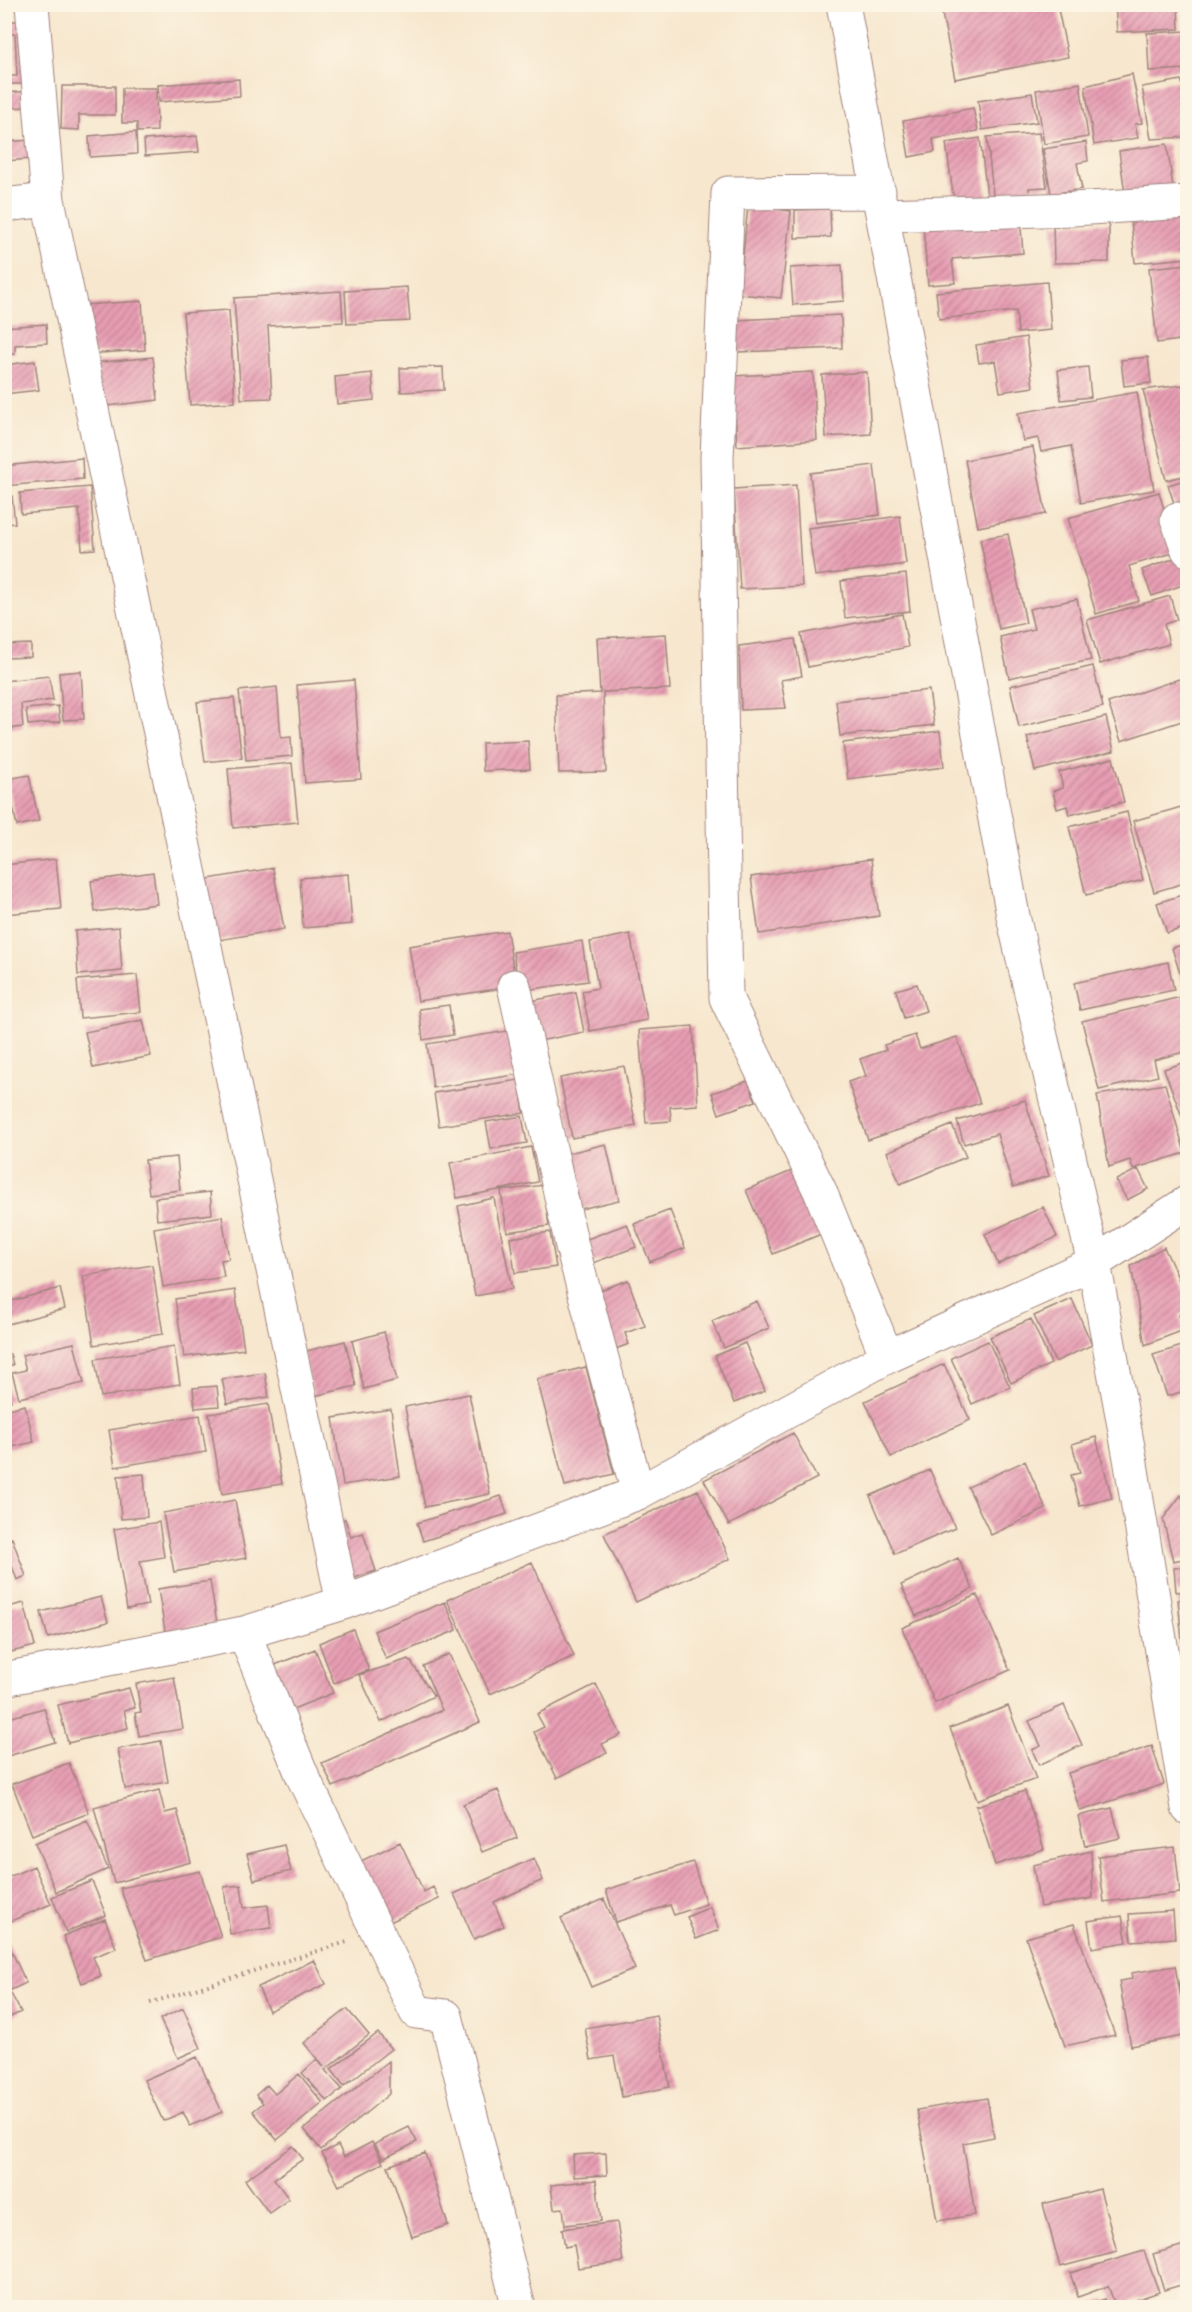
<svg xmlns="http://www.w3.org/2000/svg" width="1192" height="2312" font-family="'Comic Neue',sans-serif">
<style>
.building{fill:url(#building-hatch)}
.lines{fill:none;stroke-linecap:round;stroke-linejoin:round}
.minor-casing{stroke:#a0837c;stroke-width:35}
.path{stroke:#a0837c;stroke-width:4;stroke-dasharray:1.5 4.5;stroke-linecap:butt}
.minor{stroke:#fff;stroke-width:33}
</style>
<defs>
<pattern id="building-hatch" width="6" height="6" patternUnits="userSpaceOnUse" patternTransform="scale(1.5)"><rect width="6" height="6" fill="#e89eb4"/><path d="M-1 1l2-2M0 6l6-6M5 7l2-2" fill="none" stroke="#be8093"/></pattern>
</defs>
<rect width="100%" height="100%" fill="#fcf5e5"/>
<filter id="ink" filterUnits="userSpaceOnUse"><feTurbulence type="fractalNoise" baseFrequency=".0167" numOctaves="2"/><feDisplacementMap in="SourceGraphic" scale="12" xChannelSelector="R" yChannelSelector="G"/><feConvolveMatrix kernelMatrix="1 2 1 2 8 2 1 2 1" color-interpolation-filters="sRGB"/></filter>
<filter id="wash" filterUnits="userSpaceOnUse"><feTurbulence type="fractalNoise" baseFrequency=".008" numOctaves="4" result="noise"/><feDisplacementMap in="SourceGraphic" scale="24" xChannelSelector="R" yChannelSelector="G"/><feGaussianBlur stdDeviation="1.35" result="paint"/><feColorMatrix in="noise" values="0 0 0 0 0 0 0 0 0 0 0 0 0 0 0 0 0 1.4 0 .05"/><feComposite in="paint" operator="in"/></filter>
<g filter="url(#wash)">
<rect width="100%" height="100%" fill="#f7e7ce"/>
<g id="blocks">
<path class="building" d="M988,4H1057L1068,57L955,79L942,13Z
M1115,4H1178L1179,29L1117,32Z
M4,21H27L28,84H9L8,76H17L15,34H4Z
M1188,31V69L1149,71L1147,33Z
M1132,74L1142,123L1135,124L1138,138L1094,145L1085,86Z
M239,79L240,96L159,102L158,85Z
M1181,80L1188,100V137L1151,139L1142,87Z
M1080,83L1088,137L1044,144L1036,90Z
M62,86H115V115H79V130L61,129Z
M122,88H156L157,131L137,132V123H122Z
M32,91L33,107L4,108V93Z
M1032,93L1037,122L982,130L978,101Z
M973,108L978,131L933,139L935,152L909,157L903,121Z
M136,132L137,154L90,157L89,136Z
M1039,133L1047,187L1029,188L1030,200L994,204L987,137Z
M197,136L199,152L145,156L144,140Z
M980,138L988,204L955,209L946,143Z
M31,140L32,159L4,161V142Z
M1086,142L1088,161L1077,163L1082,189L1051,194L1043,149Z
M1167,144L1174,194L1126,201L1119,151Z
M748,206L791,211L781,298L739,294Z
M830,209L831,237L795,238V210Z
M1188,215V258L1135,263L1131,220Z
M1020,216L1023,253L952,259L955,283L928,285L923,225Z
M1109,223V262L1054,263L1053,224Z
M1188,264V339L1157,343L1149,268Z
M842,265L844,301L793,305L790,268Z
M1047,282L1051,330L1018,333L1016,311L939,319L936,292Z
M407,287L410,321L347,324L345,291Z
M341,291L343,322L268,326L272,398L241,399L234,298Z
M142,301L145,350L86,354L83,305Z
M229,310L235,402L190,405L183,313Z
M841,315L842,348L737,352L735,320Z
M46,324L47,343L15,345V354L4,355V327Z
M1026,337L1033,387L1000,392L995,361L979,363L976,345Z
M153,357L158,400L99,407L94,363Z
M1148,357L1151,383L1124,386L1121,360Z
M35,361L39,390L4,394V365Z
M443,367L444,390L401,392L400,368Z
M1088,367L1091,397L1061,400L1058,370Z
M813,372L817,440L737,446L733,376Z
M867,372L871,434L826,437L822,375Z
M372,373L374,400L337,404L335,377Z
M1182,385L1188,408V475L1166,480L1143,390Z
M1137,392L1154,490L1081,503L1071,446L1041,452L1038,438L1023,441L1018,413Z
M1033,447L1046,514L978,527L965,460Z
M82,458L83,479L4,486V466Z
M874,465L880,515L816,523L810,473Z
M1188,479V509L1177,512L1168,485Z
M796,485L802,586L740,589L734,489Z
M90,487L95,549L82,550L79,509L21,514L20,493Z
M1159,492L1176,552L1129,566L1139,601L1096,614L1068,518Z
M12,496L15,523L4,524V497Z
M900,516L906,564L815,576L808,528Z
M1008,534L1026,623L999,629L980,539Z
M1181,556L1188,576V583L1152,596L1142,570Z
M906,574L910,611L845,618L841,581Z
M1170,596L1177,620L1164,624L1169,644L1100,664L1087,620Z
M1077,599L1091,660L1009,678L1000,637L1034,629L1029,609Z
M902,614L908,647L808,667L801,634Z
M666,634L670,689L603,692L606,772L559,773L556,695L600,693L597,638Z
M795,639L802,676L781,680L786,708L741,710L739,646Z
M31,644V657L7,658L6,645Z
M1093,666L1103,707L1019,727L1010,686Z
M81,671L84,719L63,720L59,673Z
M49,676L53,700L21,704L23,727L6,729L4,681Z
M1188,676V719L1121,741L1108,703Z
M354,680L361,779L305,783L297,685Z
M277,687L281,738L291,737L292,756L246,760L239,691Z
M929,690L934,725L840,736L836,701Z
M234,698L242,758L205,762L197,702Z
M58,706L60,722L28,725L26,709Z
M1106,717L1114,751L1035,771L1027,737Z
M940,731L944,767L848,779L843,743Z
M528,741L530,769L483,771L482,743Z
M1113,758L1124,802L1069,815L1067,806L1057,809L1053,791L1063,788L1059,772Z
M292,763L298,822L233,828L228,769Z
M29,775L39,821L17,826L7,779Z
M1188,805V882L1154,892L1133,821Z
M1127,812L1143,880L1086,895L1069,827Z
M56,859L61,909L4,914V865Z
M871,859L879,916L759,934L751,877Z
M273,868L284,929L213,941L202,880Z
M153,872L157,904L95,912L91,881Z
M348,874L352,924L303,928L300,878Z
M1188,893V927L1167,933L1157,903Z
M119,927L122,971L78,975L75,931Z
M507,931L516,986L418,1001L409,946Z
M630,934L647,1020L590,1031L582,991L598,988L590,942Z
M582,941L588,981L519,991L513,952Z
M1188,943V996H1187L1172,948Z
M1168,962L1174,990L1080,1010L1074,983Z
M137,975L141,1012L80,1018L77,980Z
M917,984L926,1011L904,1018L896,990Z
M576,992L584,1032L534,1042L526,1002Z
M1185,996L1188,1009V1051L1154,1060L1158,1076L1099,1090L1082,1021Z
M449,1005L453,1035L423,1040L419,1009Z
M143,1020L151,1056L93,1068L85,1032Z
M693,1026L698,1105L670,1107L671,1121L646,1123L639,1030Z
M513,1030L520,1074L433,1088L427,1044Z
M915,1035L920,1049L957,1037L980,1103L868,1140L848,1082L866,1076L860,1059L886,1050L884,1045Z
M1188,1061V1130H1187L1164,1069Z
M624,1066L636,1126L572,1138L560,1078Z
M519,1080L524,1113L439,1126L434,1093Z
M748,1081L756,1101L719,1114L712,1093Z
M1165,1084L1185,1153L1133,1169L1130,1160L1109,1167L1097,1095Z
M1025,1100L1049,1176L1013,1187L997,1134L964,1144L957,1121Z
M522,1116L527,1143L491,1149L486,1122Z
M952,1125L966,1157L900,1184L887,1152Z
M606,1144L619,1200L572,1211L560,1155Z
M531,1147L538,1182L457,1198L450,1163Z
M177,1157L180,1190L149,1194L145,1160Z
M799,1168L826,1232L773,1254L746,1190Z
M1138,1169L1148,1189L1127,1200L1116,1180Z
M543,1185L549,1226L507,1232L501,1191Z
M210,1192L212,1214L157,1220L155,1198Z
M494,1198L512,1289L475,1296L458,1206Z
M1043,1207L1057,1237L998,1264L985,1234Z
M670,1210L685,1248L650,1262L634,1224Z
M222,1216L229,1259L221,1260L224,1277L163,1287L154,1228Z
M627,1224L636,1247L582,1267L574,1244Z
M550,1232L556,1267L515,1273L510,1238Z
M1164,1247L1188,1300V1311L1179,1315L1184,1330L1145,1345L1131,1266Z
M152,1265L163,1334L94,1345L83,1276Z
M628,1280L645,1326L625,1333L629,1344L610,1351L589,1294Z
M60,1288L65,1309L4,1325V1303Z
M235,1290L244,1349L184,1357L175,1299Z
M1072,1299L1092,1345L1055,1362L1034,1316Z
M757,1301L769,1328L724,1348L712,1321Z
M1031,1319L1051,1364L1011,1383L990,1337Z
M384,1332L397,1380L364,1389L352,1341Z
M345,1341L356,1386L314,1396L303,1352Z
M988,1341L1010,1387L972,1404L951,1358Z
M74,1343L84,1383L19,1398L12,1373L26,1370L22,1355Z
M745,1343L765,1391L734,1403L715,1356Z
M1188,1344V1390L1167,1396L1153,1355Z
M174,1346L180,1384L101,1397L95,1359Z
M10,1354L13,1365L4,1367V1355Z
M944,1364L970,1420L891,1457L865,1401Z
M586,1367L614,1474L565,1486L537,1379Z
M265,1373L269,1397L227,1404L222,1379Z
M4,1379L11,1401L4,1402Z
M217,1386L219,1406L195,1408L193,1388Z
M469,1394L490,1494L425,1507L405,1407Z
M268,1404L282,1484L222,1494L209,1414Z
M25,1405L34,1442L4,1449V1410Z
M391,1409L400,1476L343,1485L333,1418Z
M200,1415L206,1452L115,1467L109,1430Z
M793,1433L817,1478L729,1525L704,1480Z
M1096,1437L1112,1498L1080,1506L1071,1475L1080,1473L1072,1444Z
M1025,1461L1046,1509L991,1535L968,1487Z
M930,1470L955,1528L895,1554L870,1496Z
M144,1474L147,1517L121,1519L118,1476Z
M698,1490L730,1559L636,1602L604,1534Z
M1181,1495L1188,1512V1558L1173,1561L1163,1519Z
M501,1496L507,1514L423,1541L417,1523Z
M235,1500L246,1558L174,1572L163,1513Z
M345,1519L351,1537L363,1533L376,1571L348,1580L330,1524Z
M159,1522L164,1557L140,1561L148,1605L127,1609L114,1529Z
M12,1538L26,1576L17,1580L12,1566L4,1569V1541Z
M958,1558L973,1589L916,1616L901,1585Z
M532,1562L574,1656L490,1694L447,1600Z
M1188,1567V1591L1176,1592L1174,1568Z
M210,1581L217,1623L165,1631L158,1589Z
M977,1595L1010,1670L935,1703L902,1628Z
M101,1597L108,1622L48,1638L41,1612Z
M1188,1597V1640L1182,1641L1178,1600Z
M445,1602L457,1630L386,1659L374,1631Z
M24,1603L35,1646L7,1653L4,1644V1608Z
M353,1629L369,1670L334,1683L319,1643Z
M315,1649L333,1693L293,1709L275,1665Z
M449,1654L480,1722L333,1787L322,1763L442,1710L423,1666Z
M409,1659L434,1696L381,1722L359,1675Z
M174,1677L183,1729L139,1736L135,1713L141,1712L136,1684Z
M596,1684L621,1735L602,1744L607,1753L557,1778L534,1732L544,1727L537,1714Z
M129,1688L135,1708L124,1710L128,1728L68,1743L58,1705Z
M1064,1705L1082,1745L1039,1765L1032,1750L1041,1746L1029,1721Z
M1008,1706L1036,1779L977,1800L950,1728Z
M44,1708L55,1742L5,1757V1719Z
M161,1741L168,1782L125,1789L118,1749Z
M1152,1746L1164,1784L1080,1811L1068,1773Z
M69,1763L89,1813L32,1835L12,1784Z
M159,1790L165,1813L177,1810L191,1862L114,1883L94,1807Z
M498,1790L517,1838L482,1852L463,1804Z
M1025,1791L1044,1849L995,1865L976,1806Z
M1112,1808L1120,1838L1085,1846L1078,1816Z
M87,1820L108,1869L56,1892L35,1843Z
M400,1842L424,1892L433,1887L439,1899L388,1923L359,1862Z
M284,1845L291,1871L254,1880L247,1854Z
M1175,1847L1180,1893L1104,1902L1098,1856Z
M1091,1851L1093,1898L1040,1907L1033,1865Z
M534,1858L543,1880L494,1902L504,1926L474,1939L454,1894Z
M693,1862L706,1904L674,1915L670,1905L616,1922L606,1890Z
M34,1866L51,1904L4,1924V1879Z
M200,1871L221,1937L147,1960L120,1888Z
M92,1881L106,1915L66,1932L52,1897Z
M241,1885L244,1908L268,1905L271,1928L230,1934L224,1887Z
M604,1899L635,1969L591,1987L561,1918Z
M710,1907L719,1930L696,1939L687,1917Z
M1173,1911L1175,1938L1131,1941L1129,1914Z
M1122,1916L1127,1942L1092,1948L1088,1921Z
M105,1919L116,1948L93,1957L101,1976L82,1983L63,1936Z
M1074,1924L1115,2035L1065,2046L1026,1938Z
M4,1934L26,1983L11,1990L4,1976Z
M314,1960L326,1984L269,2011L258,1987Z
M1175,1966L1188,2035L1131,2046L1119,1981L1132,1979L1131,1973Z
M4,1981L21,2012L4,2020Z
M183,2008L201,2048L178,2058L160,2019Z
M347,2009L369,2035L325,2070L342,2089L327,2101L302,2073L316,2060L324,2067L304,2043Z
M656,2015L670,2087L622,2097L614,2056L591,2060L585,2028Z
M378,2033L391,2049L344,2086L331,2069Z
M197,2057L222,2112L190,2126L183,2112L163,2121L144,2080Z
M389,2061V2094L321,2150L304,2129Z
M299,2074L323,2103L277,2140L253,2111L263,2103L256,2095L267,2085L275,2094Z
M987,2098L994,2137L963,2143L975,2215L937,2221L917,2110Z
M409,2127L417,2142L383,2159L375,2144Z
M372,2142L383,2163L339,2186L322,2153L338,2145L344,2157Z
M293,2146L303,2159L274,2179L289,2199L269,2213L245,2180Z
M425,2153L448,2225L412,2237L388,2166Z
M606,2153L607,2175L574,2177L573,2155Z
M596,2180L601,2221L565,2225L563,2208L554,2209L551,2185Z
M1100,2189L1117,2252L1060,2267L1043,2204Z
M617,2222L623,2262L578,2268L574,2245L565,2247L562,2229Z
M1188,2244V2283L1164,2290L1153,2254Z
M1144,2251L1159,2292L1116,2307L1108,2286L1078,2297L1070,2273Z
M1105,2299L1108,2308H1086V2305Z"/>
</g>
</g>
<g filter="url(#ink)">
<use href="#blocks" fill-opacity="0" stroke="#a0837c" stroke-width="1.5"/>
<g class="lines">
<defs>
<path id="minor" d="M32,4L48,200L343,1603
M843,4L1013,916L1094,1263L1130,1458L1188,1808
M879,192L728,193L717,458L726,998L820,1191L887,1357
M4,205L48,200
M884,215L1073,209L1188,202
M1177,519L1188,550
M514,986L572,1246L638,1493
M244,1633L303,1777L416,2012L446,2016L519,2308
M4,1679L244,1633L343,1603L638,1493L887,1357L1094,1263L1188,1202"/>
</defs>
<use href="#minor" class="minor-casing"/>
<path class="path" d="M150,2003L350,1941"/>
<use href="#minor" class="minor"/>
</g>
</g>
<rect width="1192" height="2312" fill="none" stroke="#fcf5e5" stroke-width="24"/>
</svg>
